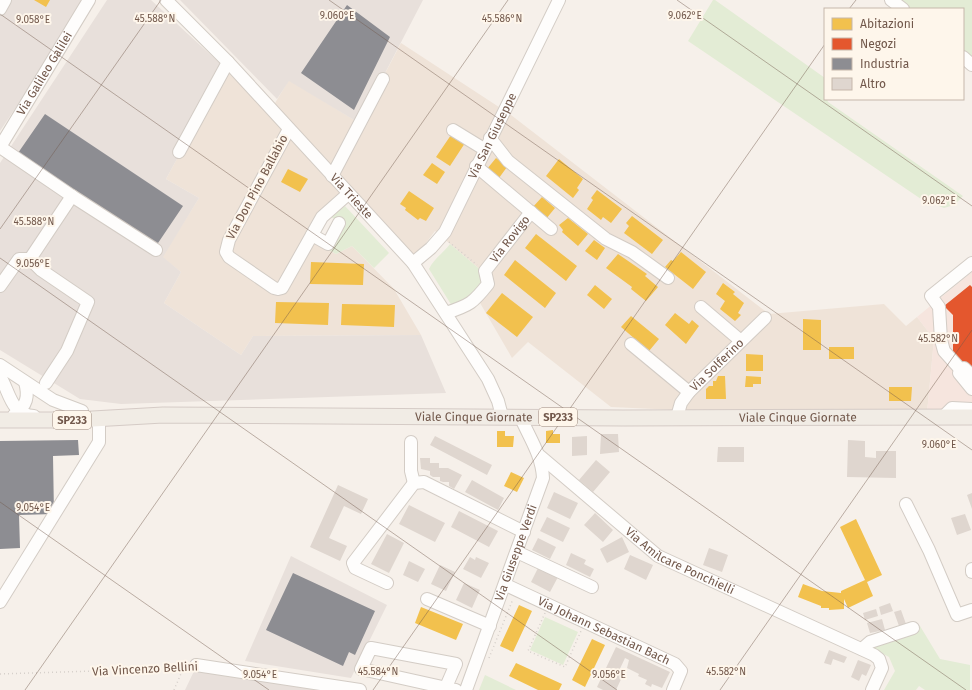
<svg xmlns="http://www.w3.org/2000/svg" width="972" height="690" font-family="'Fira Sans',sans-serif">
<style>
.residential{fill:#efe3d8}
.commercial{fill:#f6e5de}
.industrial{fill:#e8e0db}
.green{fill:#e3ecd5}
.homes{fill:#f2c14e}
.shops{fill:#e4572e}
.industry{fill:#8d8d92}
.building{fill:#dfd6cf}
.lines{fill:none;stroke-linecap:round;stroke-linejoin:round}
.minor-casing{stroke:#d3ccc5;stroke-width:14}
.major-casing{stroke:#d5cbc6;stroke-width:17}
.path{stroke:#d6d0cb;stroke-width:1.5;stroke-dasharray:1 3;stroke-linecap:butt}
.minor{stroke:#fefdfc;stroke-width:12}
.major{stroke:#f1ece5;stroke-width:15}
.ticks{fill:none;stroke:#72584b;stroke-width:1;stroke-opacity:0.45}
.labels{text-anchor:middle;stroke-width:4;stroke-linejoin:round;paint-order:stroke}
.shield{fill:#fef6eb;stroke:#9c877b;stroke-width:1}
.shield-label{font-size:11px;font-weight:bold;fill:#72584b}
.street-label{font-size:12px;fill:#72584b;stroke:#fef6eb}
.ticks-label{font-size:10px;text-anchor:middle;fill:#72584b;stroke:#fef6eb;stroke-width:4;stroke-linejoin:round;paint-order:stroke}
</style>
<rect width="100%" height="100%" fill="#f6f0ea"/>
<path class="residential" d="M401,43L511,115L769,314L884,304L906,326L917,317L934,339L927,413L677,410L611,407L528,342L512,358L476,296L483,272L435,231L414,259L351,188L320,210L306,237L336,254L352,246L394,289L421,335L253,336L241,355L164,303L181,272L162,257L199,198L166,179L226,69L269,113L289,80L359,123Z"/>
<path class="commercial" d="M972,272V410L927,413L934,339L917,317Z"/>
<path class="industrial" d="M0,0H88L0,131Z
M107,0H151L226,69L166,179L199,198L163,257L181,272L164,303L241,355L253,336L421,335L446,393L121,404L80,399L0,350V163Z
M180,0H423L359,123L289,81L277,99Z
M291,556L387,605L351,678L245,661Z
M196,667L325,690H185Z"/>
<path class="green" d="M713,0H715L825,78V99H827L828,102L963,196L954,205L944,208L921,199L688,41Z
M900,0H972V58L963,51V9H911Z
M345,206L389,253L374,268L352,246L336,254L329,250L343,224L331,217Z
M450,244L483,272L486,283L471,295L452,306L429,269C433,260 444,252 450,244Z
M545,617L578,632L563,665L530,650Z
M920,626L940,659L970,665V690H925L919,686L916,690H884L895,671L889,657L874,649L873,643Z
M485,675L516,690H479Z"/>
<path class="homes" d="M34,0H50L46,7Z
M451,135L465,143L450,166L436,157Z
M496,158L507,167L499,178L487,169Z
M559,159L583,179L577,188L579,190L573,198L546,176Z
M432,163L445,172L437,184L423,175Z
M288,169L308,179L300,192L281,182Z
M597,190L622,209L611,223L603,217L601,220L587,209L593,200L591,198Z
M409,191L434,208L426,221L420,218L418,220L405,210L406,208L400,204Z
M542,197L555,208L546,219L532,208Z
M632,216L663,240L652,254L624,233L629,226L626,223Z
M568,218L588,234L578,246L562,232L563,230L559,225Z
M536,234L577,266L566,281L525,248Z
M594,240L605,248L597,260L585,251Z
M681,252L706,272L693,289L665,267L671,260L673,261Z
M618,254L647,274L645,276L658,287L646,301L631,289L632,287L606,268Z
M515,260L556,293L545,308L504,275Z
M311,262L364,264L363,285L310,284Z
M723,283L735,292L733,294L744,303L738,313L741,315L735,321L720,309L725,301L716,294Z
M595,285L612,299L604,309L587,295Z
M502,293L533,317L517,337L486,313Z
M276,302L329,303L328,325L275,323Z
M342,304L395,305L394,327L341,325Z
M675,313L689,324L692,320L699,326L686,344L665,325Z
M631,316L659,339L649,351L621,327Z
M803,319L821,320V350H803Z
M829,347H854V359H829Z
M746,354L763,355V371H746Z
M718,376H725L726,399H706V389L709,386H713V381H716Z
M746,376L761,377V384H753V387H745Z
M889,387H912L911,401H889Z
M553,430V434H560V443H546V431Z
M497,431H505V436H514L513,447H497Z
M511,472L524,478L517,492L504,486Z
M856,519L882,575L867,582L873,596L848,608L844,599V609L829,610V608H821V606L798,597L803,584L822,591L841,593V591L865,580L840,527Z
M519,605L532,611L513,652L500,646Z
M421,607L463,624L456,640L415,623Z
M592,639L605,645L585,687L572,680Z
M516,663L562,684L559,690H538L509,676Z"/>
<path class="shops" d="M970,285L972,287V374L953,353V315L944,306Z"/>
<path class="industry" d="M347,5L390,37L354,110L301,73Z
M45,114L183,206L156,246L18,153Z
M78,440L79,455L53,456L54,514L19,515L20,548L0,549V441Z
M293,573L375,611L355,655L349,652L343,666L266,630Z"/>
<path class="building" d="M601,434H618L619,452L600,454Z
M435,436L492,465L487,475L430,445Z
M587,436V455L572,456V437Z
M848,440L865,441V457L876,458V451H896V478L847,477Z
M718,447H744V462H717Z
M420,458H430V463H439V468H448L462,475L454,489L449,486V482H443L440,481V477H433L430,475V471L421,469Z
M596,460L610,472L593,492L579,480Z
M472,480L504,498L498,510L465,492Z
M338,485L368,499L361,514L344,506L329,538L347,546L340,561L310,547Z
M554,492L578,503L570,519L547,508Z
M972,493V509L967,495Z
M409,505L445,523L435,542L399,524Z
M459,511L498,531L489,547L451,527Z
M595,513L613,530L603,542L584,525Z
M965,514L971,530L957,535L951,518Z
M547,517L570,528L563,542L540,531Z
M387,534L404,543L389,573L371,564Z
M622,537L629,552L607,563L600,549Z
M538,538L556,547L550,559L532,550Z
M709,548L728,555L722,572L703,565Z
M571,553L586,560L584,564L594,569L590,577L566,565Z
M630,555L653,565L646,580L624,569Z
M470,557L475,560L476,557L489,563L481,578L463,569Z
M409,561L425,569L418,582L403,575Z
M440,565L455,572L446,591L431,584Z
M539,566L558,577L550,592L531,582Z
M464,583L480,590L472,608L456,600Z
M890,603L893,611L881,615L879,607Z
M876,609L878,616L865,620L863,613Z
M901,610L906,624L899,626L894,612Z
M882,619L885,630L870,633L867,623Z
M616,647L670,672L662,688L652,684L651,687L645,684L647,680L638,676L639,674L627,668L629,660L625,658L618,673L623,675L616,690H603L597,687Z
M829,650L847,657L844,663L833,659L831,665L824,663Z
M858,660L871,665L866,676L862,674L859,681L851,677Z"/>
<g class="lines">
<defs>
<g id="minor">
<path id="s1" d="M166,0L228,62L413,263L488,379L498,401L502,416"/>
<path d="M891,0L903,9"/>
<path d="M0,9L5,0"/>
<path d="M963,57L972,65"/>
<path d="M289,129L229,240L226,252L229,257L274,288L278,289L282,288L322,217L348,194"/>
<path d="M453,130L484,149"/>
<path d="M490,138L508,161L606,239L632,252L668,278"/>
<path d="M0,147L72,196L30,259H19L0,286"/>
<path id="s2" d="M0,147L89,0"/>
<path d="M179,152L228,62"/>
<path d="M476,166L551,229"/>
<path d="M332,176L383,79"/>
<path d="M72,196L156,250"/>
<path d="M312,235L328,244L339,223"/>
<path d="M30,259L41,270L88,302L67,351L46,383"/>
<path id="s3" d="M413,263L431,248L445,232L559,0"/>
<path d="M701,307L741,341"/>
<path id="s4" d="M446,313C470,305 473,303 488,284L485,271L531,212"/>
<path d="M631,344L689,392"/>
<path d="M0,365L53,400L82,411"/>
<path d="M961,370L944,351L941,340L939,307L931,296L972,263"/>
<path d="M0,376C10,393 11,415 34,416"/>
<path d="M972,376L964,368L959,373L972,389"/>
<path d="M14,415C27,406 29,396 25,382"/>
<path id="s5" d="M677,417L681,403L689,392L765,318"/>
<path d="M943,417L952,408L972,409"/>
<path d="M411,442V471L414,483"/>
<path id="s6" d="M540,456L658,556L874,655L879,659L882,668L872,690"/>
<path d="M906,504L929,550L957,615L972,610"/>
<path d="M517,552L592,587"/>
<path d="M972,569V572"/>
<path d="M387,583L355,568L353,563L414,483L424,482L524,532"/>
<path id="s7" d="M506,585L675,664L681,671L673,690"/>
<path d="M427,599L490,626"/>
<path d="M0,602L99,442V419"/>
<path d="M862,649L870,642L913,628"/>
<path d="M196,665L360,690"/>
<path d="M446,687L456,664L371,648L361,669L456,690"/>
<path id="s8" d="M466,690L543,478C542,455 529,437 520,416"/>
</g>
<g id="major">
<path id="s9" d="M0,420H75L163,415L623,418L972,417"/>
</g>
</defs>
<use href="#minor" class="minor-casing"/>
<use href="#major" class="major-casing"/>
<path class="path" d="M449,242L477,265
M545,613L528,651L565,667L581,631
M489,658L513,599
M0,674L187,668
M174,690L183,669"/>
<use href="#minor" class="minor"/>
<use href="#major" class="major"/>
</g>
<path class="ticks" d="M329,0L972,450M677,0L972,206M849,9L856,0M0,14L966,690M0,229L161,0M0,258L617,690M0,502L269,690M25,690L508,0M373,690L825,44M720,690L972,330"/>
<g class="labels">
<g class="shield">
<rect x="539" y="408" width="38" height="18" rx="3"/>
<rect x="53" y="411" width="38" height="18" rx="3"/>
</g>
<g class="shield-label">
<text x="558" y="421">SP233</text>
<text x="72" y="424">SP233</text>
</g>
<g class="street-label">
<text dy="4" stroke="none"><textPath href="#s2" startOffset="86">Via Galileo Galilei</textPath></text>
<text dy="4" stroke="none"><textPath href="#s3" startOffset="152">Via San Giuseppe</textPath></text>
<text transform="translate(257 187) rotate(-62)" y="4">Via Don Pino Ballabio</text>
<text dy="4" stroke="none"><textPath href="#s1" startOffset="270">Via Trieste</textPath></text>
<text dy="4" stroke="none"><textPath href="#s4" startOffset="106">Via Rovigo</textPath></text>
<text dy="4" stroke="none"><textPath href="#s5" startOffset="67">Via Solferino</textPath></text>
<text dy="4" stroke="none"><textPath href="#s9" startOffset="474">Viale Cinque Giornate</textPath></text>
<text dy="4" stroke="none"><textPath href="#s9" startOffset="798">Viale Cinque Giornate</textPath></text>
<text dy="4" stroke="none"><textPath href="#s8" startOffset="146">Via Giuseppe Verdi</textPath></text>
<text dy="4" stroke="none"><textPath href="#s6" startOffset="176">Via Amilcare Ponchielli</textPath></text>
<text dy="4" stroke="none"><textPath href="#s7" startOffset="108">Via Johann Sebastian Bach</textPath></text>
<text transform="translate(145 669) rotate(-3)" y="4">Via Vincenzo Bellini</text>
</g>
</g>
<g class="ticks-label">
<text x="337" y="19">9.060°E</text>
<text x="685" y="19">9.062°E</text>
<text x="155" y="22">45.588°N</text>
<text x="502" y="22">45.586°N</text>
<text x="33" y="23">9.058°E</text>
<text x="939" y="204">9.062°E</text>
<text x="34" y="225">45.588°N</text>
<text x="33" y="267">9.056°E</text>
<text x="938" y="342">45.582°N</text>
<text x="939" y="448">9.060°E</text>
<text x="33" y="511">9.054°E</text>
<text x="378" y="675">45.584°N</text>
<text x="726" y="675">45.582°N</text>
<text x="260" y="678">9.054°E</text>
<text x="609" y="678">9.056°E</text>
</g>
<rect x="824" y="8" width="140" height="92" fill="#fef6eb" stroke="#c6b7ab"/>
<rect x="832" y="18" width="20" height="12" fill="#f2c14e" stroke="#c6b7ab"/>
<text x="860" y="28" font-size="12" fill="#72584b">Abitazioni</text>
<rect x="832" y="38" width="20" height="12" fill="#e4572e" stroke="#c6b7ab"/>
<text x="860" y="48" font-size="12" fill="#72584b">Negozi</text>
<rect x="832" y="58" width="20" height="12" fill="#8d8d92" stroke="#c6b7ab"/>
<text x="860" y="68" font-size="12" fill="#72584b">Industria</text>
<rect x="832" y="78" width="20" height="12" fill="#dfd6cf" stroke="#c6b7ab"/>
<text x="860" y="88" font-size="12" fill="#72584b">Altro</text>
</svg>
